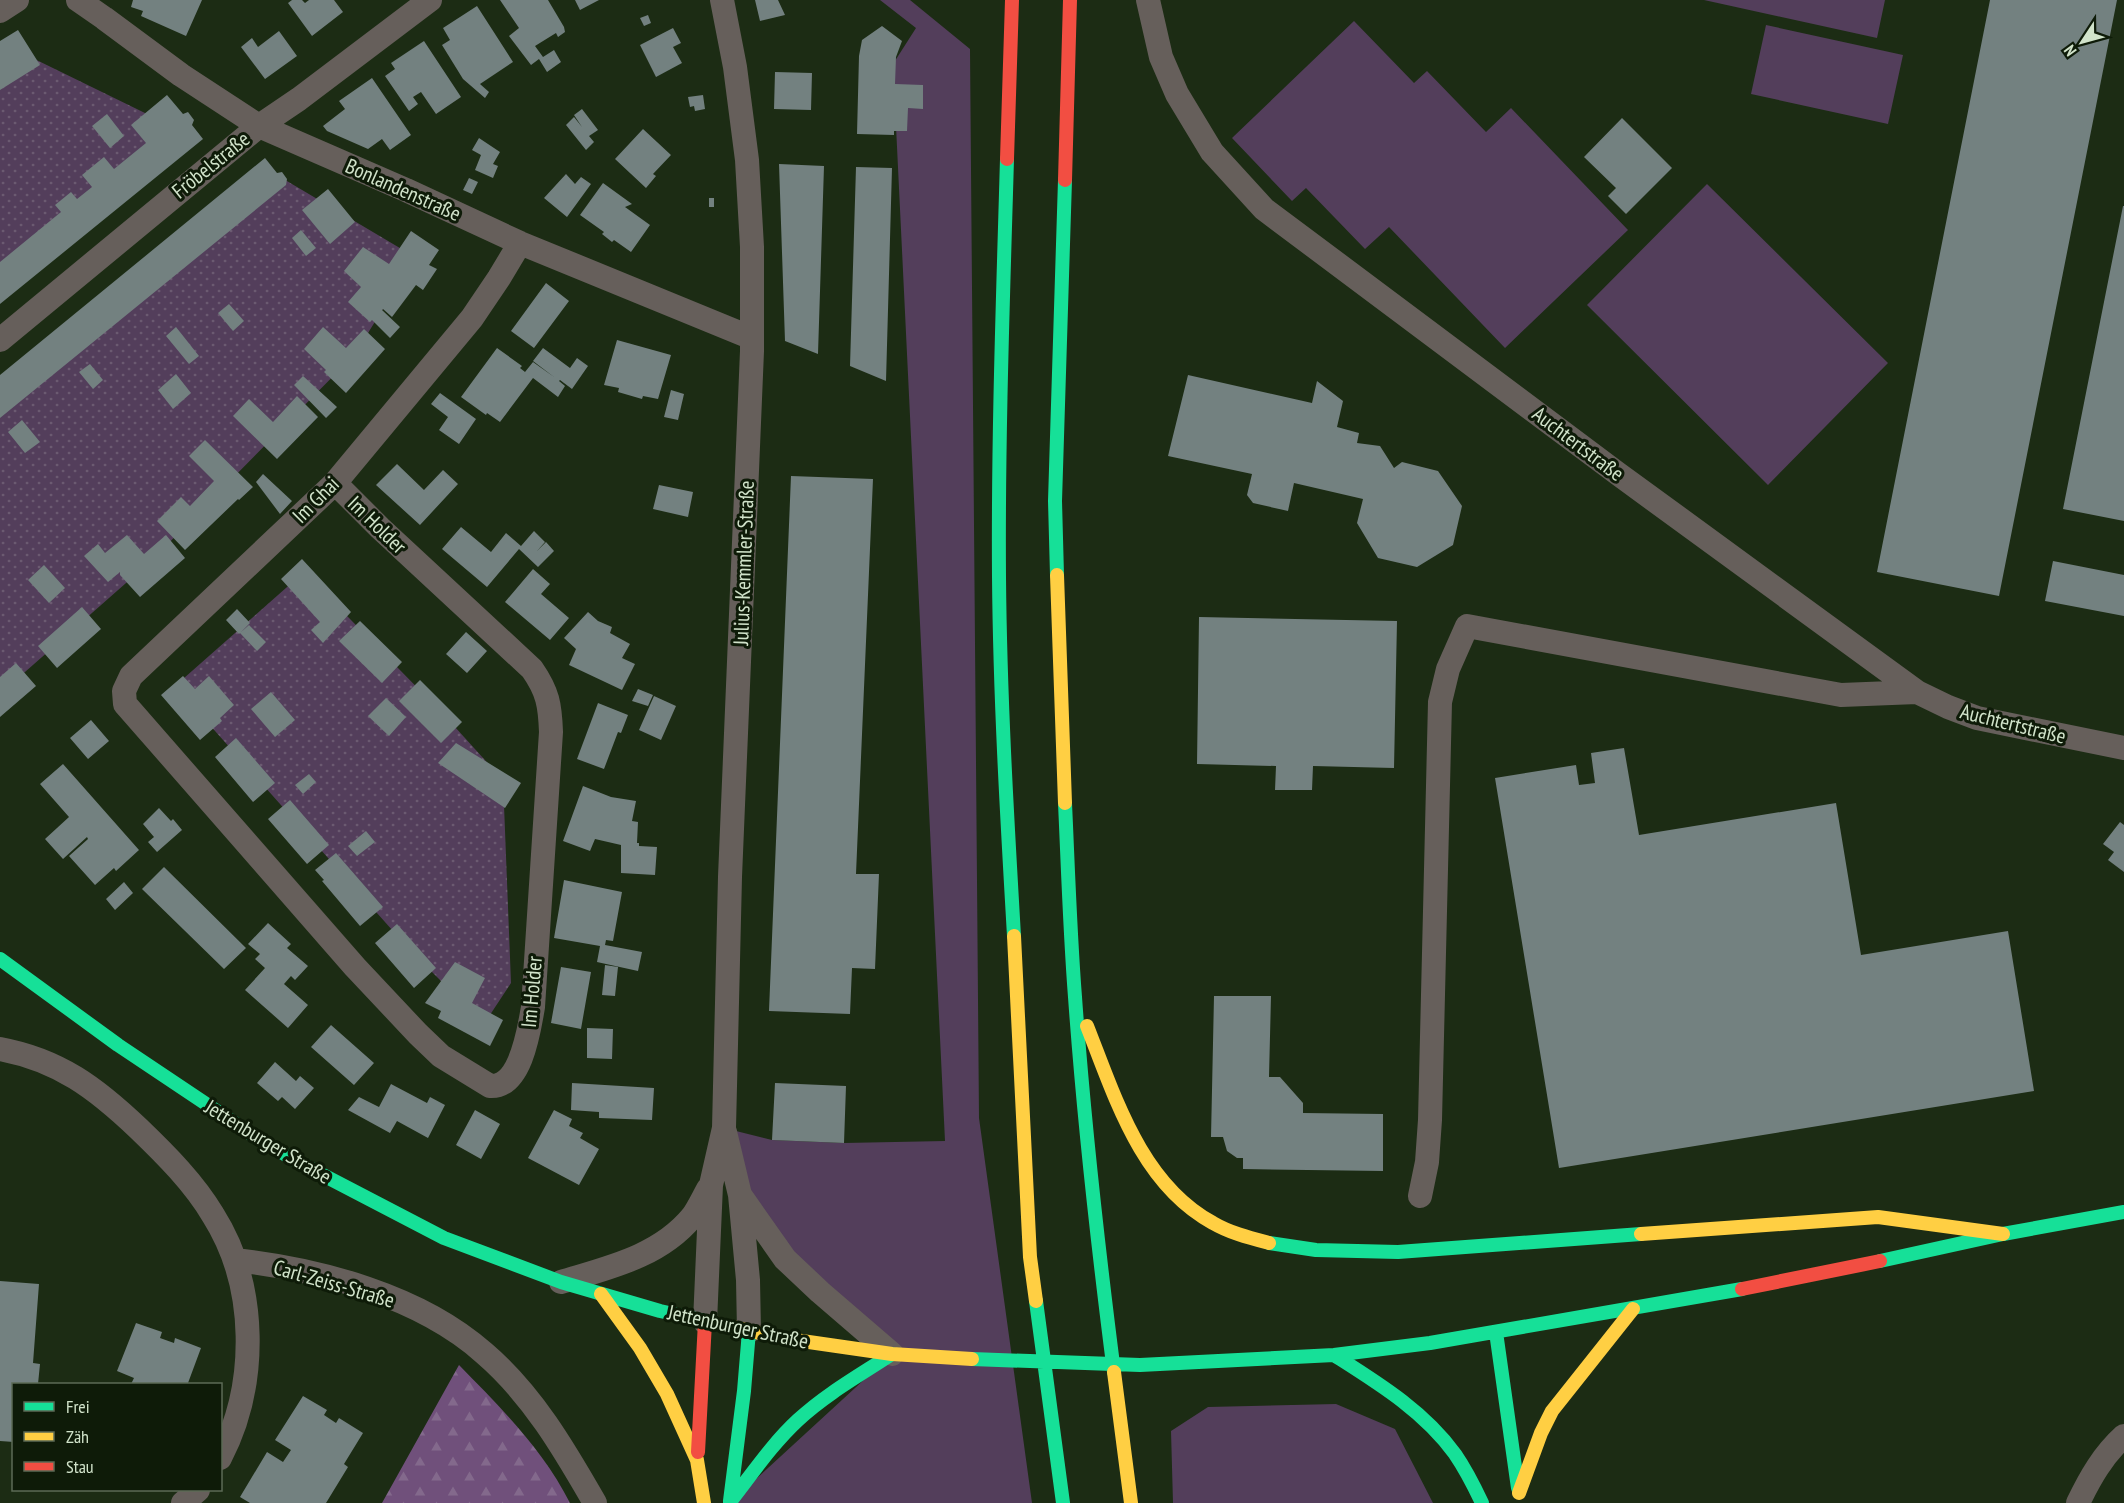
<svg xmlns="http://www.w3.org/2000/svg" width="2124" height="1503" font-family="'PT Sans Narrow',sans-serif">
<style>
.grass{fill:#533e5b}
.forest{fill:url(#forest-firs)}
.garden{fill:url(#garden-dots)}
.building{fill:#738180}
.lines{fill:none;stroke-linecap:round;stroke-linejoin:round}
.street{stroke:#665f5b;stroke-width:24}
.fast{stroke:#16e098;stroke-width:14}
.slow{stroke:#ffcf43;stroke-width:14}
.jam{stroke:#f24e42;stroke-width:14}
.labels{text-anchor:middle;stroke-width:6;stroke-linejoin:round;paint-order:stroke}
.street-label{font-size:21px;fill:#d1e3ca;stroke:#0e1b08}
</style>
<defs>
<pattern id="forest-firs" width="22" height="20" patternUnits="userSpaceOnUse" patternTransform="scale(1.5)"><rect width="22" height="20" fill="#70507b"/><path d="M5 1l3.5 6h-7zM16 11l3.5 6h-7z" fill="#83698c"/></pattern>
<pattern id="garden-dots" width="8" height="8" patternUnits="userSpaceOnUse" patternTransform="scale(1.5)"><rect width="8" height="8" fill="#533e5b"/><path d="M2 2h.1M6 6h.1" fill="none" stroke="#6b5a71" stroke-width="1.8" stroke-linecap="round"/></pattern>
</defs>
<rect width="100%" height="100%" fill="#1c2c14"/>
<path class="grass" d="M880,0H910L970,49L979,1118L1032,1503H730L892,1354L762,1228L724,1128L772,1140L844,1143L945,1141L893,64L916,28Z
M1704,0H1885L1877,38Z
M1354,21L1414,83L1427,71L1486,132L1511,108L1628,230L1505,348L1389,227L1365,249L1306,188L1292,201L1232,138Z
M1766,25L1903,55L1888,124L1751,94Z
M1707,184L1888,363L1768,485L1587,305Z
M1336,1404L1395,1429L1433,1503H1173L1171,1431L1208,1407Z"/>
<path class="forest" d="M459,1365C500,1407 543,1449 570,1503H382Z"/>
<path class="garden" d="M14,49L190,135L0,290V58Z
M265,168L415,257L355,354L151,561L0,694V395Z
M304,572L445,716L503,780L511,983L484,1024L409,949L175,686Z"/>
<path class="building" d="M133,0H202L186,36L141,16L143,11L131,7Z
M292,0H302L305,3L309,0H334L343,12L312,36L288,3Z
M500,0H548L564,27L565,32L558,37L556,33L535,46L543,57L554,50L561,62L547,72L539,59L531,65L509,36L519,28Z
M575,0H599L580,10Z
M755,0H778L785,15L760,21Z
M1990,0H2117L1999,596L1877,572Z
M477,6L513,62L480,84L489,92L485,98L463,79L442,45L450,40L443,28Z
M648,15L651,23L644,26L640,18Z
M882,26L902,41L896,57L895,84L923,85V109L908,108L907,131H894V135L857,134L859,56L862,40Z
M673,28L681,43L673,47L682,63L656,77L640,45Z
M18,30L40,65L0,90V41Z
M279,31L297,56L265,79L241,47L252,38L258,47Z
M424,41L461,97L436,114L421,92L413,97L418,104L409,111L385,76L395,69L391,63Z
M775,72L812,73L811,110L774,109Z
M372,78L411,135L390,150L382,139L368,149L327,131L323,126L345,109L339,101Z
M167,95L183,114L188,112L194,120L192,125L203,139L0,304V262L61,212L55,205L71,192L77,199L92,187L82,175L104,157L114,169L146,143L131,125Z
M703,95L705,109L695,111L694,106L690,107L688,97Z
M582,109L598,130L589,136L594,142L586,150L566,125L574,117L582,127L574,115Z
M107,114L124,136L110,148L92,126Z
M1622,118L1672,168L1626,214L1608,196L1616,188L1584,157Z
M643,129L671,155L653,174L656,176L646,188L615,159Z
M479,138L500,152L493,164L498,166L493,178L475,170L481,155L472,150Z
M265,158L277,173L282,172L287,179L286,185L0,418V375Z
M779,164L824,166L818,354L785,341Z
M856,167L892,168L886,381L850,366Z
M566,174L575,184L581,177L591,184L567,217L544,198Z
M469,178L478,182L472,194L463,190Z
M603,183L632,204L625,207L650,225L631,252L614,240L612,242L602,234L604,232L580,215Z
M328,189L355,222L330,244L302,210Z
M709,198H714V207H709Z
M2123,206H2124V521L2063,509Z
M301,230L316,248L306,256L292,238Z
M411,231L439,250L429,265L437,269L423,290L416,285L392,317L383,309L382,310L400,327L390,338L372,320L370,322L348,302L361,287L344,271L363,247L389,264Z
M546,283L569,301L534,348L511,331Z
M229,304L244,321L233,331L218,313Z
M176,327L199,356L189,364L166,336Z
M323,327L346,348L364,329L385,349L346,393L324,372L326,370L304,349Z
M617,340L671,355L658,399L643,396L642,399L618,392L619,388L604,385Z
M497,348L522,366L520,368L525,372L533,362L554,377L533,361L543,348L570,368L577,358L588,366L572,389L560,380L559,381L565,386L558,397L533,378L500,422L487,413L486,415L461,397Z
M90,364L103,380L93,389L79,372Z
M176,374L191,393L173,409L158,390Z
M1188,375L1312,403L1317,381L1343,401L1337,427L1359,433L1357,443L1380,446L1394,468L1402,462L1438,471L1462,506L1453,545L1417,567L1378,558L1357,523L1363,499L1294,483L1288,511L1253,503L1247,495L1252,474L1168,456Z
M303,376L337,407L326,418L294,385Z
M671,390L684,394L678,420L664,417Z
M440,393L476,419L459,444L439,430L448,417L431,404Z
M297,396L318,417L277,459L233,416L249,399L273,422Z
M22,420L40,442L25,453L8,432Z
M205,440L253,487L239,500L238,499L185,550L157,521L181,497L190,506L214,481L189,456Z
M397,464L424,490L443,470L458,484L420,525L376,485Z
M263,474L292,501L280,514L256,482Z
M791,476L873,479L856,874H879L875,969L852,968L850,1014L769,1011Z
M659,485L693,492L688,517L653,509Z
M461,527L491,552L506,533L521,546L534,531L545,542L537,551L546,542L554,551L538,567L519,549L487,587L442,549Z
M127,535L144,554L166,535L185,558L140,597L120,575V572L108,582L84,556L98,544L105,553Z
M302,559L351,612L323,643L311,630L320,622L281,579Z
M2053,561L2124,575V616L2045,601Z
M44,565L65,588L49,603L28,580Z
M533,569L550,584L541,594L569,618L550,640L505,602Z
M82,607L101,629L57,668L38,646Z
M237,609L250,623L239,634L226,620Z
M588,612L598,621L612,627L610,633L630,644L622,658L635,664L622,690L569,665L576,649L564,638Z
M1199,617L1397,621L1394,768L1313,766L1312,790H1275L1276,766L1197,764Z
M360,621L402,662L382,683L339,641Z
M249,625L266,642L257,651L240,633Z
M466,632L487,651L467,673L446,654Z
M16,663L36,686L0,717V677Z
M183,676L195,689L209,676L234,705L220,718L222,721L200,740L161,695Z
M420,680L462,722L441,743L399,701Z
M638,689L653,695L648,706L632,701Z
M271,692L295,720L275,737L251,709Z
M654,696L676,706L661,740L639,730Z
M386,698L406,717L389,736L368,716Z
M598,703L628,715L621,733L618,732L604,769L577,759Z
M91,720L109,741L88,759L70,738Z
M236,738L275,783L253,802L215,757Z
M456,743L521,783L505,808L438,763Z
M1624,748L1639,835L1836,803L1861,955L2008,931L2034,1091L1559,1168L1495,778L1576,765L1579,785L1595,783L1591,753Z
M63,764L139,850L116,871L114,868L95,885L69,856L88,839L87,837L63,859L45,839L69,817L40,784Z
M309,774L316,782L303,794L295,785Z
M583,786L611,797L636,801L632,821L638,822L637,843H639V846L657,847L655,875L621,873V845L595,839L590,851L563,841Z
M290,800L329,845L307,864L268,819Z
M159,808L171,821L173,819L182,830L157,852L148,842L154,837L143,824Z
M2120,822L2124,825V872L2108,860L2114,852L2103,844Z
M366,831L375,842L357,856L348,846Z
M336,853L383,907L360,926L322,881L324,880L315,870Z
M164,867L246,948L224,969L142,889Z
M564,880L622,892L613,941L606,940L605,945L642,952L638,971L597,962L600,946L554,938Z
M124,882L133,893L115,910L106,899Z
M268,923L291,944L287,948L308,966L295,980L291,976L284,984L308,1005L288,1028L245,990L265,968L255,959L260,954L248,944Z
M397,924L436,968L414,988L375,943Z
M455,962L485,978L472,1003L503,1020L490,1046L438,1018L441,1011L425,1003Z
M605,965L618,967L615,996L602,995Z
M561,967L591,972L581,1029L551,1023Z
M1214,996H1271L1269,1077H1280L1303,1103V1113L1383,1114V1171L1243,1169V1158H1237L1227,1151L1223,1137H1211Z
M331,1025L374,1063L354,1085L311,1047Z
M587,1028L613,1029L612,1059L587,1058Z
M275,1062L296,1081L300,1076L314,1088L295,1109L282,1097L278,1101L257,1083Z
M572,1083L654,1088L652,1120L599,1118V1112L571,1110Z
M775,1083L846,1086L844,1143L772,1140Z
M391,1084L427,1103L430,1097L445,1105L428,1138L397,1121L390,1133L348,1110L359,1097L379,1107Z
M475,1110L500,1124L481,1159L456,1145Z
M554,1110L572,1119L569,1126L583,1133L580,1138L599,1149L579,1185L528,1158Z
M0,1281L39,1284L33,1363L40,1364L38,1384H14V1442L0,1441Z
M136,1323L162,1332L160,1338L174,1343L175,1338L201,1348L188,1383L192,1384H131L134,1378L117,1371Z
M303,1396L327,1410L324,1415L336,1423L339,1418L363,1433L344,1464L348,1467L326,1503H250L240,1497L267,1452L283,1462L291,1450L275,1440Z"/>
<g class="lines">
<path class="street" d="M78,0L104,18L181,75L259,126L406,190L520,243L752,338
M1148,0L1161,57L1177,94L1212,152L1264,209L1617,473L1917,692L1948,707L1977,718L2124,748
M0,11L17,0
M0,340L259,126L299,99L430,0
M335,483L380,528L532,669C548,692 550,705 551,732L533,1007C529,1030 521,1088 490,1086L441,1056L418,1034L355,967L125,704L124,691L131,676L335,483L472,318L499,278L520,243
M0,1049C59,1060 96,1088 139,1129C166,1155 194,1183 213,1215C258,1286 258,1385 220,1458
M725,1132L740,1195L748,1280L749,1331
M740,1195L785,1259L820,1292L892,1354
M1420,1196L1427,1162L1430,1120L1440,702L1448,669L1467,626L1841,695L1917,692
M235,1260C319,1269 420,1296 484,1353C532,1394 564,1449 595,1503
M561,1282C607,1268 659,1257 692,1217C698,1209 703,1198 708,1189
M705,1322L711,1185L724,1128L730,877L752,351V247L747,160L735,67L722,0
M183,1503L198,1490
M2078,1503C2090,1478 2103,1455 2124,1436"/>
<path class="fast" d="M1007,159C1003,298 998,438 999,577C1000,697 1007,816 1014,936
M1057,575L1055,501L1065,180
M1065,803C1068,868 1070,933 1075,997C1084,1123 1098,1247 1114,1372
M0,959L118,1045L257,1138L298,1162L444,1238L561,1282L660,1311L705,1321
M1269,1243L1316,1250L1398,1252L1641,1234
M1880,1261L2003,1234L2124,1212
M1036,1301L1063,1503
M1496,1332L1518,1488
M1334,1355C1378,1383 1424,1411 1455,1454C1466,1470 1474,1486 1482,1503
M972,1359L1140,1365L1334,1355L1430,1343L1742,1289
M730,1501L744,1391L749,1331
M730,1502C752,1474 772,1444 798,1420C826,1394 860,1375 892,1354"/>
<path class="slow" d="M1057,575L1065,803
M1014,936L1030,1257L1036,1301
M1087,1026C1115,1097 1141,1184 1213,1223C1230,1233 1250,1238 1269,1243
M1641,1234L1878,1217L2003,1234
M601,1294L640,1348L667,1394L697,1460L704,1503
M705,1321L788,1339L892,1354L972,1359
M1114,1372L1131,1503
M1519,1493L1541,1433L1552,1411L1633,1309"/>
<path class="jam" d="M1007,159L1012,0
M1065,180L1070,0
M1742,1289L1880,1261
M698,1452L705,1322"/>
</g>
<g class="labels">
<g class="street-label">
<text transform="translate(211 165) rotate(-39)" y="7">Fröbelstraße</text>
<text transform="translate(403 190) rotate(24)" y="7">Bonlandenstraße</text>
<text transform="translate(1578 444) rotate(37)" y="7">Auchtertstraße</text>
<text transform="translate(316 500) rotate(-45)" y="7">Im Ghai</text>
<text transform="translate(377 525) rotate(44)" y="7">Im Holder</text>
<text transform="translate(744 563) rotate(-88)" y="7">Julius-Kemmler-Straße</text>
<text transform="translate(2013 724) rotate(14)" y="7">Auchtertstraße</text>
<text transform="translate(532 992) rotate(-85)" y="7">Im Holder</text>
<text transform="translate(268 1142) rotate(31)" y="7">Jettenburger Straße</text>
<text transform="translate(334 1284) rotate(16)" y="7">Carl-Zeiss-Straße</text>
<text transform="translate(738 1327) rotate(12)" y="7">Jettenburger Straße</text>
</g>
</g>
<rect x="12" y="1383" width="210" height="108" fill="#0e1b08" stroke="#5c6b56" stroke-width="1.5"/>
<rect x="24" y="1402" width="30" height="9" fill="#16e098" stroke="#5c6b56" stroke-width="1.5"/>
<text x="66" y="1413" font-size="18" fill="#d1e3ca">Frei</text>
<rect x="24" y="1432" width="30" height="9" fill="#ffcf43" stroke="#5c6b56" stroke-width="1.5"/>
<text x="66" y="1443" font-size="18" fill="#d1e3ca">Zäh</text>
<rect x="24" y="1462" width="30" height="9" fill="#f24e42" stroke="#5c6b56" stroke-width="1.5"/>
<text x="66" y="1473" font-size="18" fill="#d1e3ca">Stau</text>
<g transform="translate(2082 42) rotate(234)" stroke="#0e1b08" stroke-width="4.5" paint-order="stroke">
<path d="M0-4.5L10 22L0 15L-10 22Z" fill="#d1e3ca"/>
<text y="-9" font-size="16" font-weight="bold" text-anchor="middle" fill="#d1e3ca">N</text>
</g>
</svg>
